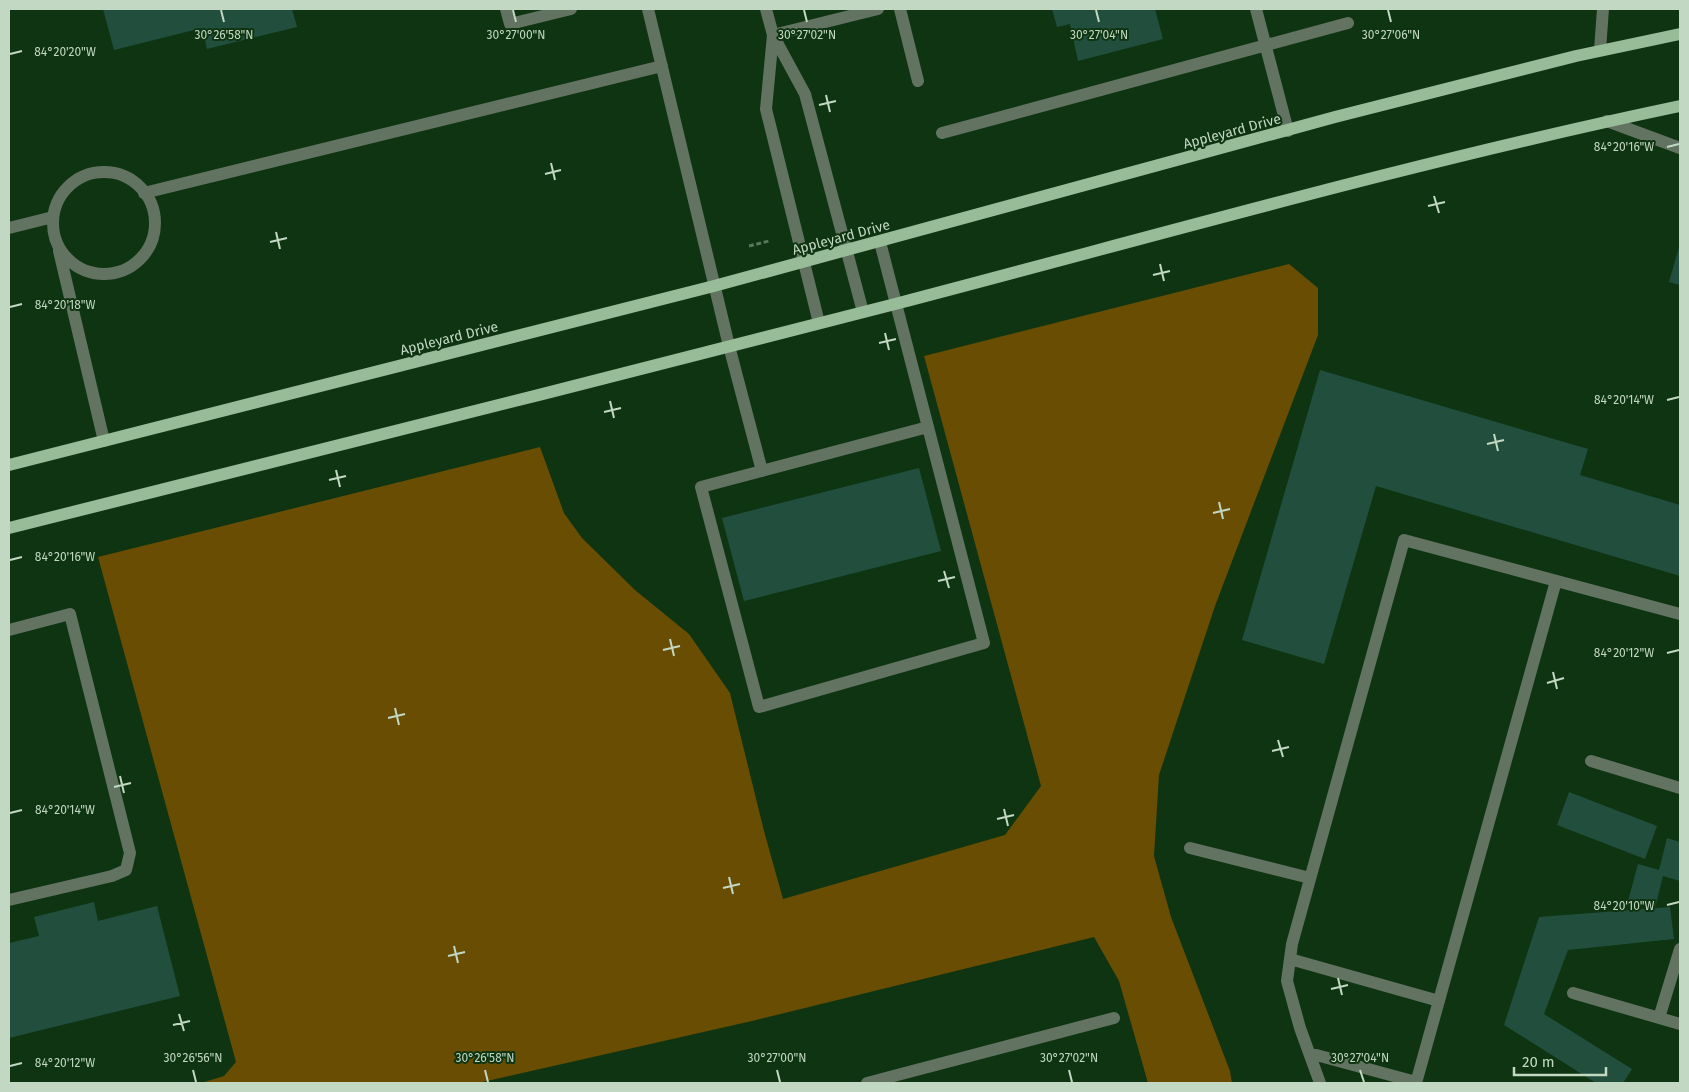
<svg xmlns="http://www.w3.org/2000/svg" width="1689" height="1092" font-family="'Fira Sans',sans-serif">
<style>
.forest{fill:#684d03}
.building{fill:#224f3d}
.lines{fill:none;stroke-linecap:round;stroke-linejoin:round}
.path{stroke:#58775b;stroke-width:3;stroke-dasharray:5 2.5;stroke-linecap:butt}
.minor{stroke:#627362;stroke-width:12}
.major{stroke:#98bb98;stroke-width:12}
.ticks{fill:none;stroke:#c3d8c3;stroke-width:2}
.labels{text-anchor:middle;stroke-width:4;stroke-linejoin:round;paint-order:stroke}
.street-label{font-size:14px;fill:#c3d8c3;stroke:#0e3412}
.ticks-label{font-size:12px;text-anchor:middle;fill:#c3d8c3;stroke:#0e3412;stroke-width:4;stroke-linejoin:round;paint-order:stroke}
</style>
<rect width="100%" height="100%" fill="#0e3412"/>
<path class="forest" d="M1289,264L1318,288V335L1215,606L1159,775L1154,856L1171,917L1230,1071L1232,1083H1148L1119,981L1094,937L752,1021L478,1083H201L224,1076L236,1062L98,557L540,447L564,513L582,538L635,590L689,634L730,693L764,831L783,899L1005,835L1041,786L924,356Z"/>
<path class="building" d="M103,9H292L297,27L207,49L202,28L114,50Z
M1052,9H1155L1163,39L1078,61L1070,24L1057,27Z
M1680,244V285L1669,282Z
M1320,370L1588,449L1580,475L1680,505V576L1376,486L1324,664L1242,640Z
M919,468L941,551L744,601L722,518Z
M1569,792L1657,826L1645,859L1557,825Z
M1667,838L1680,842V881L1663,876L1655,908L1628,901L1638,864L1659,870Z
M94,902L98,921L157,906L180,996L9,1038V943L39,936L34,917Z
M1670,907L1674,939L1568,950L1544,1014L1632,1069L1623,1083H1596L1504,1025L1539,917Z"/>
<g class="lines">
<path class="path" d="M749,246L769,241"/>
<path class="minor" d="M506,9L510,24L571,9
M648,9L729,346L762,471
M766,9L773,35L805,94L863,312
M900,9L918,81
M1256,9L1288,131
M773,35L766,109L819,323
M773,35L878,9
M1600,50L1603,9
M1607,121L1680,148
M942,133L1348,23
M53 223a51 51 0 1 1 102 0a51 51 0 1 1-102 0Z
M144,193L662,66
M9,228L53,217
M880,242L984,643L759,707L701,487L928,427
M59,251L104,441
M9,630L70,614L130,853L126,870L112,876L9,900
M1591,761L1680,788
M1190,848L1310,878
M1290,959L1439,1001
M1573,993L1680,1024
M1659,1018L1680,949
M1309,1053L1416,1082
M867,1083L1114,1018
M1320,1083L1300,1028L1287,981L1292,944L1404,540L1680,614
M1416,1083L1556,581"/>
<path class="major" d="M9,465L714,286L1335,117L1576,56L1680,34
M9,528C305,453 603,380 899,303C1159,235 1417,161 1680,106"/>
</g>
<path class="ticks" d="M221,10L224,22M513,10L516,22M804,10L807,22M1096,10L1099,22M1388,10L1391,22M10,54L22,51M826,95L830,112M819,105L836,101M1667,147L1679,144M551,163L555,180M545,174L561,170M1434,196L1439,213M1428,206L1445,202M276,232L280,249M270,242L287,238M1160,264L1164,281M1153,275L1170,271M10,307L22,304M885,333L889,350M879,343L896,339M1667,400L1679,397M610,401L614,418M604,412L621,408M1494,434L1498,451M1487,444L1504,440M336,470L340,487M329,480L346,476M1219,502L1223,519M1213,513L1230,509M10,560L22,557M944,571L949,588M938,581L955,577M670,639L674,656M663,650L680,646M1667,653L1679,650M1553,672L1557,689M1547,683L1564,678M395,708L399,725M388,718L405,714M1278,740L1283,757M1272,751L1289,747M120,776L124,793M114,787L131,783M1004,809L1008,826M10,813L22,810M997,819L1014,815M729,877L733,894M723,888L740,884M1667,905L1679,902M454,946L458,963M448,956L465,952M1338,978L1342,995M1331,989L1348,985M179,1014L184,1031M173,1025L190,1021M10,1066L22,1063M193,1070L196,1082M485,1070L488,1082M777,1070L780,1082M1069,1070L1072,1082M1360,1070L1364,1082"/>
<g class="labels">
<g class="street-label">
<text transform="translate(1232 131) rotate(-15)" y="5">Appleyard Drive</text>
<text transform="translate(841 237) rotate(-15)" y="5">Appleyard Drive</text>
<text transform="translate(449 338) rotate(-14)" y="5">Appleyard Drive</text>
</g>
</g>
<g class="ticks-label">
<text x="224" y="39">30°26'58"N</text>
<text x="516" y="39">30°27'00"N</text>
<text x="807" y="39">30°27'02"N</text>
<text x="1099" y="39">30°27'04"N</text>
<text x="1391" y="39">30°27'06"N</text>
<text x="65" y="56">84°20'20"W</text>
<text x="1624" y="151">84°20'16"W</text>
<text x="65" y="309">84°20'18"W</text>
<text x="1624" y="404">84°20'14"W</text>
<text x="65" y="561">84°20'16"W</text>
<text x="1624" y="657">84°20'12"W</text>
<text x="65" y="814">84°20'14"W</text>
<text x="1624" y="910">84°20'10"W</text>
<text x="193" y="1062">30°26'56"N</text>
<text x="485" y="1062">30°26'58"N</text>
<text x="777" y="1062">30°27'00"N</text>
<text x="1069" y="1062">30°27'02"N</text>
<text x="1360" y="1062">30°27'04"N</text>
<text x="65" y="1067">84°20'12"W</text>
</g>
<rect width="1689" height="1092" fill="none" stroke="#c3d8c3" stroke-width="20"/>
<path d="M1514 1067v8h92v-8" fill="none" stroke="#c3d8c3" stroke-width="2.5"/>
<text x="1522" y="1067" font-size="15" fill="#c3d8c3" stroke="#0e3412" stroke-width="4" paint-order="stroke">20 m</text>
</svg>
